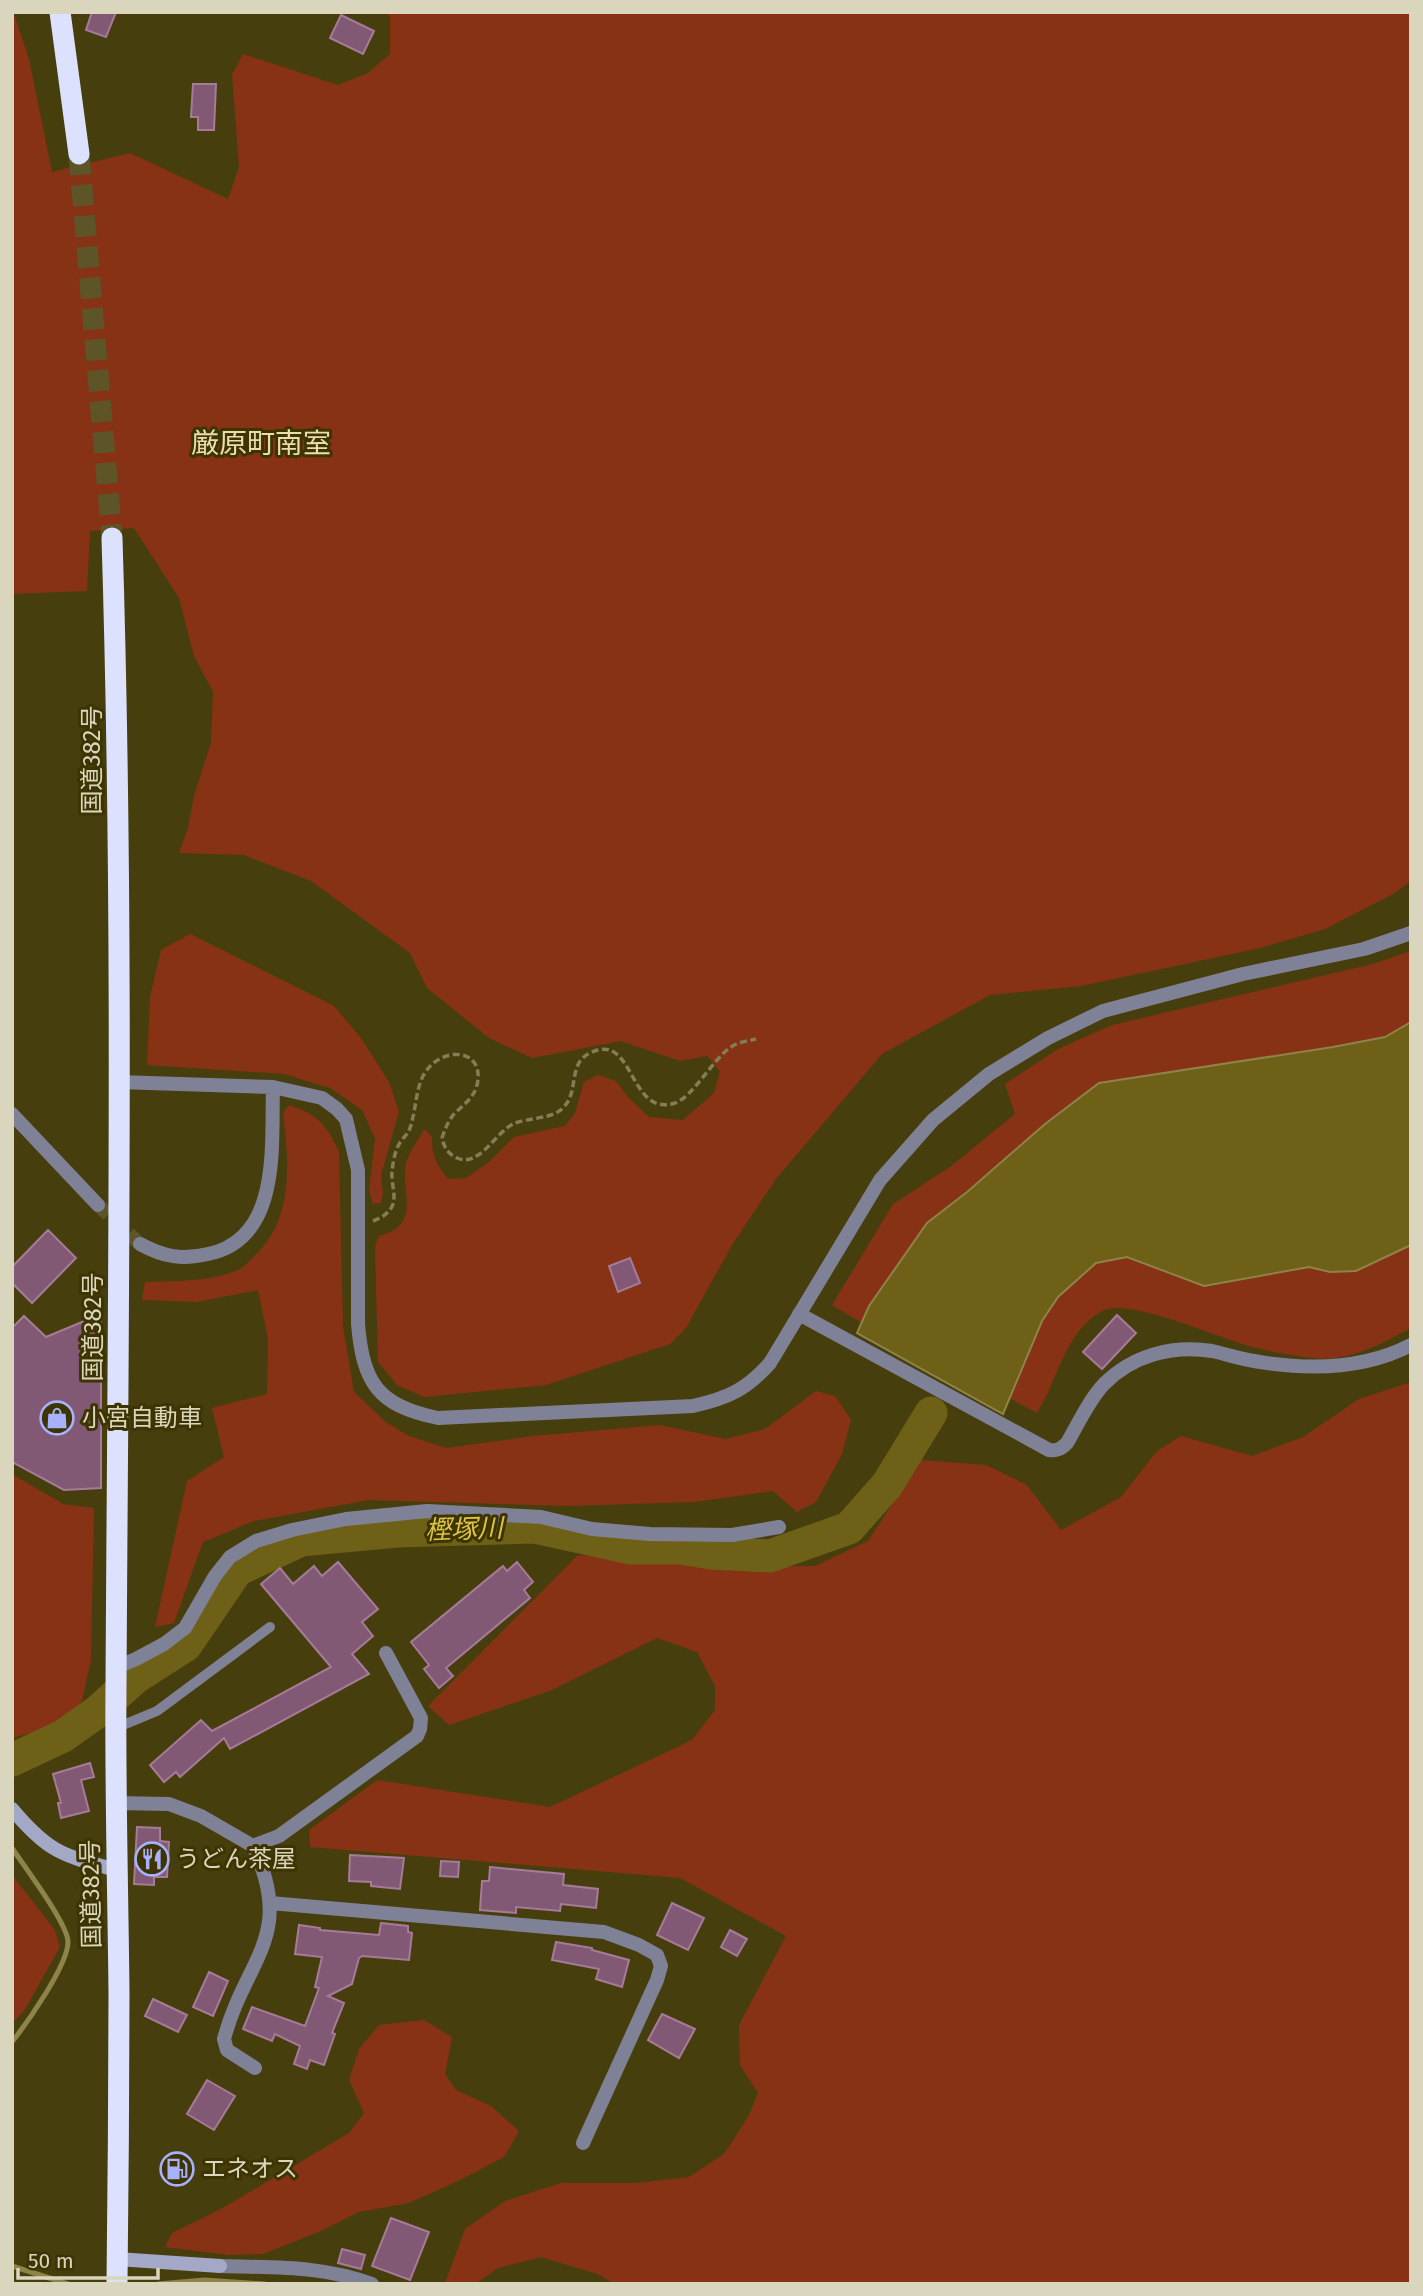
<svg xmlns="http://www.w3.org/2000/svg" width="1423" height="2296" font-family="'Fira Sans','Noto Sans JP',sans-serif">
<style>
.green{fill:#873215}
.water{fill:#6e6016;stroke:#8e8348;stroke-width:2}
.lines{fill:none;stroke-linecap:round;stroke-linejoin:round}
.stream{stroke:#8e8348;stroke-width:5}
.river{stroke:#6e6016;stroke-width:33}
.building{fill:#815975;stroke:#a67b98;stroke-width:2}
.street-tunnel{stroke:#5d5528;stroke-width:14;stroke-dasharray:14 7;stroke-linecap:butt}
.highway-tunnel{stroke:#5d5528;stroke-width:21;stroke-dasharray:21 10;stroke-linecap:butt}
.path{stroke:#847d56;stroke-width:3.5;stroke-dasharray:7 3.5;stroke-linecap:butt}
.lane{stroke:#7f8296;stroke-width:10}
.street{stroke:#7f8296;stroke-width:14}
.secondary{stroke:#a3a8c7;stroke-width:14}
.highway{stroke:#dce1fe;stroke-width:21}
.labels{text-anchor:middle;stroke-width:6;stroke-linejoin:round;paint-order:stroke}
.street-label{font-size:24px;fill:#dad6bd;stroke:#3d3401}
.poi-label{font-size:24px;fill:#dad6bd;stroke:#3d3401;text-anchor:start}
.water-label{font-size:26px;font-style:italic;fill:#ddc443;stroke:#3d3401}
.quarter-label{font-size:28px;fill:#e8deac;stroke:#3d3401}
</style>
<rect width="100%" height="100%" fill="#473e0e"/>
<path class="green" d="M386,12H1411V881L1393,894L1325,929L1260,948L1081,986L990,995L882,1054L776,1179L732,1245L686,1328L670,1344L546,1385L424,1397L397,1385L378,1362L375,1247L379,1236C423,1225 400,1192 406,1163C409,1152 419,1139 424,1129L432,1137C431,1155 437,1165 448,1179L466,1178L489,1162L514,1137L565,1126L575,1113L584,1082L598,1075L616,1081L628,1097L649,1117L683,1120L714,1093L720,1071L707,1056L680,1061L621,1041L532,1058L489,1038L427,988L410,953L311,881L244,855L179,853L188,828L194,796L211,743L213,692L194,656L179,598L134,528L90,531L87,591L12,594V16L15,17L29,59L52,172L130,153L228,199L239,167L232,75L243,54L338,85L368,73L390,54V16Z
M190,934L334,1006L361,1038L389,1082L399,1112L381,1175L383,1194L381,1203L373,1204L369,1190L375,1138L362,1110L330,1088L284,1074L147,1065L150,997L161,950Z
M1411,951V1022L1385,1037L1333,1047L1099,1083L927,1223L869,1306L862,1323L832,1305L893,1204L950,1167L1015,1114L1005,1084L1058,1049L1112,1025L1373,964Z
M289,1105C317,1114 326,1124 339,1151L343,1327L354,1392L387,1423L409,1436L446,1448L533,1436L659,1425L726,1439L765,1429L816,1391L835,1396L851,1420L842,1454L816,1502L797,1512L773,1491L694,1502L569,1506L369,1500L254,1521L203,1542L174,1623L155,1627L187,1481L224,1457L212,1408L267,1394L268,1339L258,1290L197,1302L142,1300L145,1282C174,1281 214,1282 240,1269C246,1266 251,1259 256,1254C294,1218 289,1161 283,1113Z
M1411,1245V1328C1388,1340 1362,1355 1336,1358C1315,1361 1278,1353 1256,1348C1225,1341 1128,1296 1102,1311C1064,1333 1059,1378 1037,1413L1009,1398L1042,1321L1058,1297L1096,1263L1127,1257L1204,1286L1309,1267L1331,1272L1356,1271Z
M1411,1382V2284H615L597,2274L541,2257L498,2268L475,2284L445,2283L465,2229L505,2201L561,2183H637L689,2177L724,2154L748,2117L758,2093L740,2065L739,2025L786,1936L680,1878L310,1847L309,1830L377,1780L550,1807L692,1740L715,1710V1686L697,1652L657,1638L552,1690L449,1725L428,1706L578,1555L701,1567L815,1566L868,1541L921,1460L986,1465L1027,1485L1061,1530L1121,1497L1157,1451L1181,1436L1252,1456L1303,1437L1359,1399Z
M12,1474L63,1504L94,1508L91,1660L82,1701L57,1726L12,1738Z
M12,1875L55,1930L60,1947L24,2011L12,2023Z
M424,2020L452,2037L445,2074L456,2090L491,2106L519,2131L504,2157L460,2180L409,2203L359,2212L321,2231L263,2254L228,2255L165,2247L172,2233L221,2209L349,2133L364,2113L349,2080L359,2049L379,2025Z"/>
<path class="water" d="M1411,1022V1245L1356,1271L1330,1272L1309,1267L1204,1286L1127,1257L1096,1263L1058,1297L1042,1321L1003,1414L857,1333L869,1306L927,1223L967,1192L1045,1124L1099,1083L1333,1047L1385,1037Z"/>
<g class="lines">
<path class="stream" d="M12,1848C24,1866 68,1924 68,1942C68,1965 27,2023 12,2042
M12,2266L68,2284
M158,2284L204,2280L265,2284"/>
<path class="river" d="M12,1760L63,1736L97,1712L136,1677L186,1645L237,1570L301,1540L397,1531L534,1527L630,1548H680L711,1553L770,1556L849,1528L887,1485L931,1413"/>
</g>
<path class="building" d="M92,12H116L106,37L86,30Z
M341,15L374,31L363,54L330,38Z
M193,84H216L214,130H198V117H191Z
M48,1230L76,1258L32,1303L12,1283V1267Z
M630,1258L640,1283L618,1292L609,1266Z
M101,1314V1488L64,1490L12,1462V1328L24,1316L46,1337Z
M1117,1315L1136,1333L1102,1369L1083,1352Z
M338,1562L378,1609L362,1622L373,1636L352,1654L369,1674L230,1749L224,1738L180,1777L176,1772L164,1782L150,1765L201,1720L212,1731L331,1667L261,1584L280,1568L293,1584L314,1566L322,1576Z
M517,1562L533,1582L524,1590L530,1598L446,1668L453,1676L439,1688L424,1669L429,1665L411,1642L503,1566L507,1571Z
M90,1763L94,1777L81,1780L89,1811L61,1818L58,1803H61L53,1774Z
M137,1827L160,1828V1841L169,1842L167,1877H154V1885L134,1884Z
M350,1855L404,1858L400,1889L371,1886V1882L349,1881Z
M441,1861L459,1862L458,1877L440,1876Z
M490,1867L564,1874L563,1885L598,1889L596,1908L561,1904L560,1911L516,1907V1913L480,1910L482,1881H489Z
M672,1903L704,1918L688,1950L657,1935Z
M381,1923L408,1926V1932L412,1933L409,1960L362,1956L359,1958L352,1984L328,1996L344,2003L332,2033L335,2034L324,2065L310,2060L307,2069L294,2064L300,2046L275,2034L272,2041L243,2029L252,2007L305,2026L319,1988L315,1987L322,1957L295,1954L299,1925L320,1928V1930L379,1935Z
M730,1930L747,1939L737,1956L721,1947Z
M556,1942L592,1948V1950L629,1960L622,1987L596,1979L599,1969L552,1960Z
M209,1972L228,1981L213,2016L193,2007Z
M153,1999L187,2015L178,2032L145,2016Z
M662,2014L695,2029L679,2058L648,2040Z
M207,2080L235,2096L214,2130L187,2114Z
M391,2218L429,2232L410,2280L372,2266Z
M342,2249L365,2255L361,2269L338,2263Z"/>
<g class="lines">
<path class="street-tunnel" d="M98,1205L140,1244"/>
<path class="highway-tunnel" d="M79,154L112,538"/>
<path class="path" d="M373,1221C381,1218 390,1213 393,1204C396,1194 391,1182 392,1172C393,1162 395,1149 401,1141C404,1137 408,1134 410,1128C416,1111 415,1093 423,1076C440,1044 486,1048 477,1085C474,1098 463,1105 454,1114C448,1121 445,1129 442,1138C444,1147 448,1154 457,1158C479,1168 495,1133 513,1124C528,1117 551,1120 563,1108C580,1091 567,1064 590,1053C635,1030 628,1118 675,1103C692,1098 713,1059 731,1047C738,1042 748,1041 756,1039"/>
<path class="lane" d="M116,1728L157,1711L270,1627"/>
<path class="street" d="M118,1082L273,1087L322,1098L337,1109L346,1119L358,1170V1324C363,1383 378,1406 438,1418L693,1406C728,1398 746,1390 770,1363L880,1180L933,1120L989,1074L1048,1038L1103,1011L1243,974L1364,949L1411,933
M12,1114L98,1205
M140,1244C164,1257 182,1260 208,1254C282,1239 271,1144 273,1087
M799,1314L1049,1450C1057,1451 1061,1449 1067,1443C1078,1424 1089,1400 1104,1384C1133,1355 1172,1345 1212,1351C1226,1354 1240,1359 1254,1361C1306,1370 1363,1370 1411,1345
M117,1667L136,1659L164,1644L185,1628L215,1576L230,1557L256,1541L292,1530L346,1519L427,1511L541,1517L592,1529L650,1534L732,1535L779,1527
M116,1803L169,1804L201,1816L253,1846L279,1836L417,1736L420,1729L421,1718L386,1653
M253,1846C296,1937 245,1959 224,2039L227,2050L255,2068
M270,1903L604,1932L639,1945L657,1955L661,1966L657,1980L583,2143
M220,2266C275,2268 319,2265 372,2284"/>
<path class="secondary" d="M12,1809C49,1853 62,1855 116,1870
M117,2259L220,2266"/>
<path class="highway" d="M60,12L79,154
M112,538C124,921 118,1304 116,1687C115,1790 118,1892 119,1994C119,2091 118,2187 117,2284"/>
</g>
<defs>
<symbol id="shop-ring" viewBox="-11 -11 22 22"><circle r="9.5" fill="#3d3401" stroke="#a7b1fc" stroke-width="1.5"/><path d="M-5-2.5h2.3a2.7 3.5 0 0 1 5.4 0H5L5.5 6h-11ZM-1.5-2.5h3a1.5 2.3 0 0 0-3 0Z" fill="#a7b1fc"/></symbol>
<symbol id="restaurant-ring" viewBox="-11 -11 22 22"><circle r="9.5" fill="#3d3401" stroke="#a7b1fc" stroke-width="1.5"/><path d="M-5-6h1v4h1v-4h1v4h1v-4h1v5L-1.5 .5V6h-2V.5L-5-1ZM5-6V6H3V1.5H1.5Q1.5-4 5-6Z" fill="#a7b1fc"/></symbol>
<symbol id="fuel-ring" viewBox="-11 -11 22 22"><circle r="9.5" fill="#3d3401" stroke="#a7b1fc" stroke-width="1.5"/><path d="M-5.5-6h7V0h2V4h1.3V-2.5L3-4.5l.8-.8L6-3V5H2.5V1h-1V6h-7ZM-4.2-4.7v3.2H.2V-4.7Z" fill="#a7b1fc"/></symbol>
</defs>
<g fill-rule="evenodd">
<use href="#shop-ring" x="38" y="1399" width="38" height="38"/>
<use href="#restaurant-ring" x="133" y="1840" width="38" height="38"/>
<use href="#fuel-ring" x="158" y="2150" width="38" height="38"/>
</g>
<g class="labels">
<g class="street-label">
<text transform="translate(92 760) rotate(-90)" y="8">国道382号</text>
<text transform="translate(93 1327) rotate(-90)" y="8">国道382号</text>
<text transform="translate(91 1894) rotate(-91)" y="8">国道382号</text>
</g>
<g class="poi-label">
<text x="82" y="1426">小宮自動車</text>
<text x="176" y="1867">うどん茶屋</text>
<text x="202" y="2177">エネオス</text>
</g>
<g class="water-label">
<text transform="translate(464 1529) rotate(-2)" y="9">樫塚川</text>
</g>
<g class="quarter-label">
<text x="261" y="453">厳原町南室</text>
</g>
</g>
<rect width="1423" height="2296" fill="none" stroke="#dad6bd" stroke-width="28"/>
<path d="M18 2268v10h140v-10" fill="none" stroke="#dad6bd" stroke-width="3.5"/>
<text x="28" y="2268" font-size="21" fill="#dad6bd" stroke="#3d3401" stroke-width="5" paint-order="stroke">50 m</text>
</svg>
